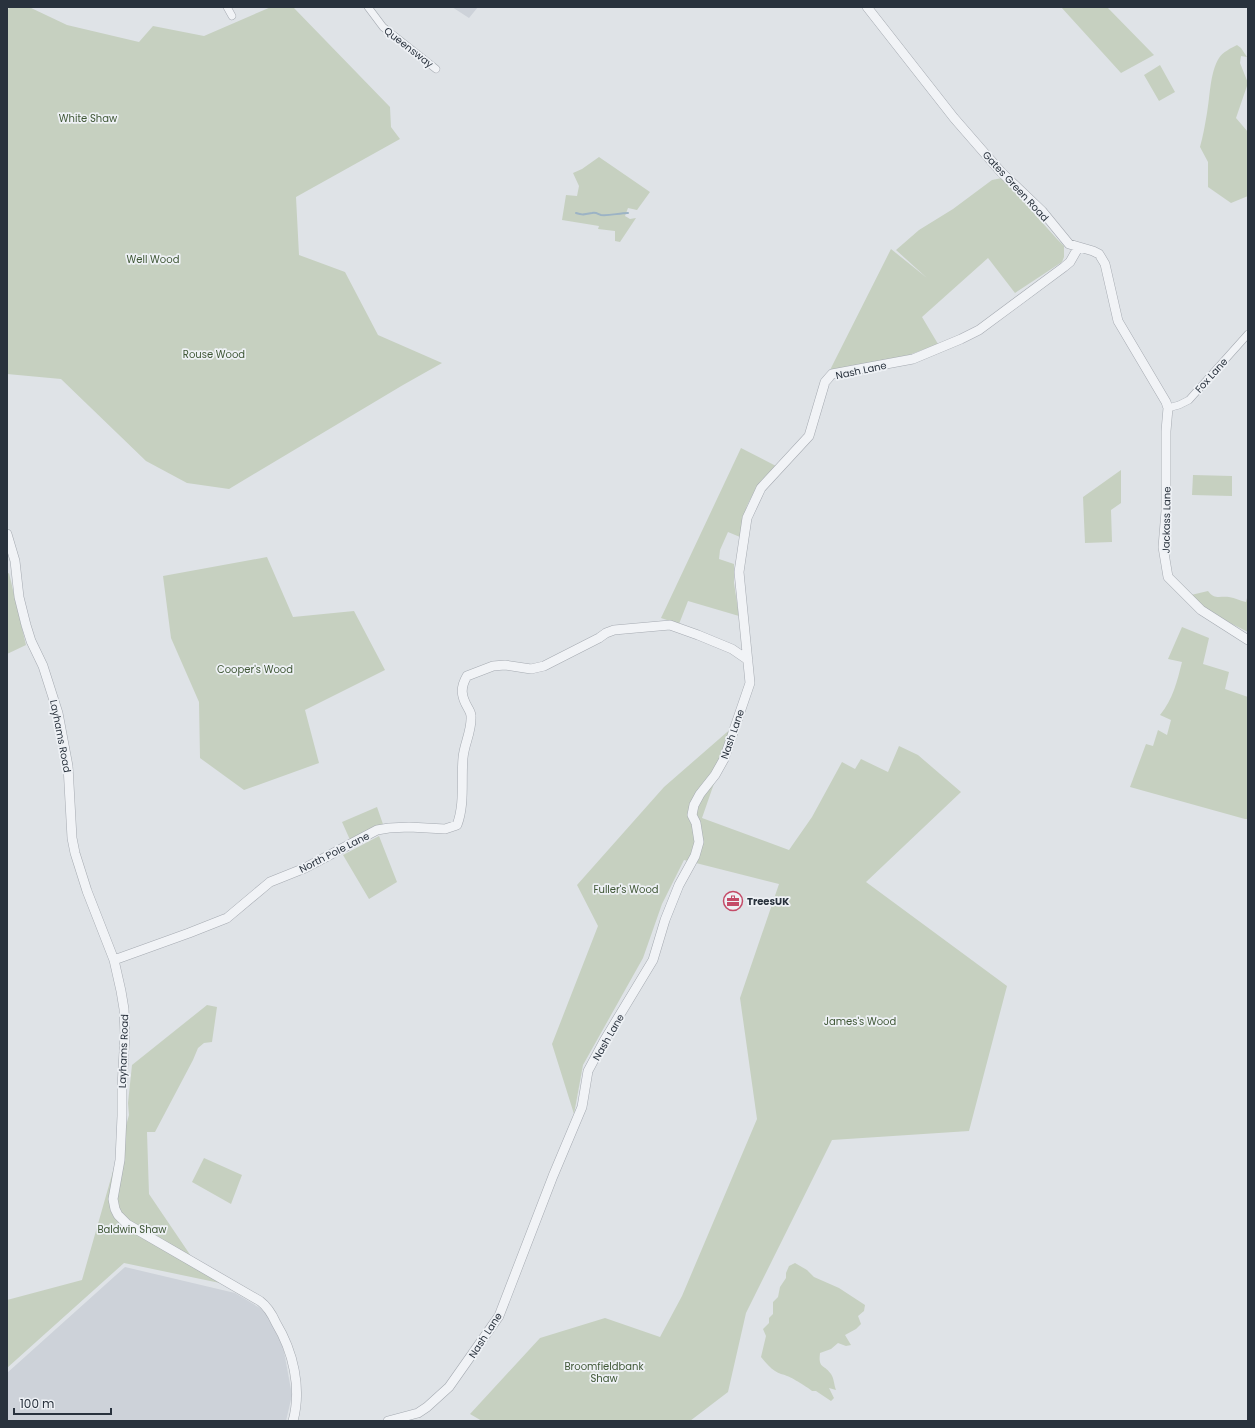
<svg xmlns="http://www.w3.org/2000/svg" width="1255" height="1428" font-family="Poppins,sans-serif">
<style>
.built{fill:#cdd2d9}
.green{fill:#c6d0c0}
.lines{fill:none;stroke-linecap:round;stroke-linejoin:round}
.stream{stroke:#9cb3c5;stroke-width:2}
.minor-casing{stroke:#a5aab1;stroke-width:8}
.tertiary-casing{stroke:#a5aab1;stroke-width:10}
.minor{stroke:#f1f3f6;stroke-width:7}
.tertiary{stroke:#f1f3f6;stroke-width:9}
.labels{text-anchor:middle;stroke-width:3.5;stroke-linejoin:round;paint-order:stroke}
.street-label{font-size:10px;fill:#29323d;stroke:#eef1f5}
.park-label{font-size:10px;fill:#405837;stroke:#eef1f5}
.poi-label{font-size:10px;font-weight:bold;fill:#29323d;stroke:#eef1f5;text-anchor:start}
</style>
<rect width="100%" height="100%" fill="#dfe3e7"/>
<path class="built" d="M452,7H478L469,18Z
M125,1267L235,1293L265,1311L283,1346L292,1395L286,1421H7V1373Z"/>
<path class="green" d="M9,7H29L67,25L139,42L153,26L204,36L271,7H293L390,107L391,127L400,139L296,197L299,255L345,272L378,335L442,363L403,385L229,489L187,483L146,461L61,379L7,374V13Z
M1061,7H1107L1154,55L1121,73Z
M1237,45L1241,48L1247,57L1241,56L1240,63L1248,83L1236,118L1248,132V196L1231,203L1208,187V162L1200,147C1203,136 1205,125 1207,113C1210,97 1210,72 1219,58C1223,52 1231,48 1237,45Z
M1160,65L1175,92L1159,101L1144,75Z
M599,157L650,192L637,210L628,208L625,216L630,219L636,218L620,242L615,241V231L598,229L599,226L562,220L566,195L577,196L579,186L573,173L582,169Z
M1002,178L1057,239L1064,246V257L1062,262L1015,293L988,258L922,317L938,344L909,355L830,370L891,249L927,278L896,250L919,230L953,209L992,180Z
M741,448L776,466C767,476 757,486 751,498C744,509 742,524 740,537L728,532L720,550L719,559L734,564V583L739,616L688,601L679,624L661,618Z
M1121,470V503L1111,510L1112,542L1085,543L1083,497Z
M1193,475L1232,476V496L1192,495Z
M267,557L293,617L354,611L385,670L305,710L319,763L244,790L200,758L199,702L171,638L163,576Z
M9,573L26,645L7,654V574Z
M1208,591C1215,600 1219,596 1229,597C1235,598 1241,601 1246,602L1248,594V632L1206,611L1191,595Z
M1182,627L1209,638L1203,664L1229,672L1225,689L1248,697V819H1245L1130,787L1146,744L1153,746L1158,730L1167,735L1171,720L1160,715C1173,699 1177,682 1182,662L1168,659Z
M734,726L702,818L789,850L812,817L842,762L855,769L861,759L888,772L899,746L918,755L961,792L866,882L1007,986L969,1131L832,1140L746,1313L728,1392L690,1421H482L470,1414L540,1338L605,1318L660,1337L682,1296L757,1119L740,998L779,884L684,860L662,904L643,958L583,1065L574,1114L552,1044L598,926L577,885L664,787Z
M377,807L384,827L351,842L342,822Z
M379,836L397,882L369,899L343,855Z
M207,1005L217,1007L212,1042L204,1043L198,1048L193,1060L155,1132H147L149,1194L195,1262L239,1287L124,1263L7,1368V1300L82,1280L129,1115L128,1103L132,1065Z
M204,1158L242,1175L231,1204L192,1182Z
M795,1263L807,1270L814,1277L839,1288L865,1305L864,1311L858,1316L861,1324L856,1329L845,1335L851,1345L846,1346L838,1343L831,1349L820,1353C818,1369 824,1364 831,1374C834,1378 834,1385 836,1390L829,1388L834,1398L831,1401L816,1391H812C809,1388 791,1377 787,1376C783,1374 779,1374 775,1371C770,1368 765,1362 761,1357L766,1336L763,1329L769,1323V1318L773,1314V1302L778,1297L780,1287L786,1278V1273L789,1266Z"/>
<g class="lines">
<path class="stream" d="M576,213C585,216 583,214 592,213C596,212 598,214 601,215C609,216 619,213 628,213"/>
<defs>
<path id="minor" d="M227,7L232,16
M368,7L383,27L436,69
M1168,408L1179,405L1189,400L1248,334"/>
<path id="tertiary" d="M867,7L954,118L1001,172L1042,211L1069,244L1093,251L1099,254L1105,264L1118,321L1166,402L1168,408L1166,431V511L1163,547L1168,577L1201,610L1248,640
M7,534L15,561L19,597L26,625L31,641L43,666L58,713L68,766L72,838L75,853L87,891L114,960L121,991L124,1009L125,1034L122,1087V1116L120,1160L113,1199L115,1209L118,1215L127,1224L260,1301C268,1307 272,1314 276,1323C293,1351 302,1388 293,1421
M114,960L189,933L227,918L270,882L305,868L377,830L389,828L409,827L445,829L457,825C465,804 461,780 463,758C464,744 472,731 471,716C471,713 469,710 468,708C461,696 460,688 467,676L493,666L505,665L531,669L544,666L599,638L606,633L614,630L670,625L698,635L732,649L748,660
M388,1421L418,1413L427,1407L449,1387L499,1316L553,1176L582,1107L588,1071L604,1041L653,960L665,920L679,885L695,856L699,842L696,823L692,815L694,805L700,794L715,775L724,759L750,683L739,572L747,518L761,488L809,436L825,382L832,374L913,359L961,339L979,330L1064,267L1070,262L1078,248"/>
</defs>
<use href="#minor" class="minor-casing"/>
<use href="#tertiary" class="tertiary-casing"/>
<use href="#minor" class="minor"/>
<use href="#tertiary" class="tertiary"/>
</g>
<defs>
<symbol id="office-ring" viewBox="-11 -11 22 22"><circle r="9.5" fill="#eef1f5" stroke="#c44b68" stroke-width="1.5"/><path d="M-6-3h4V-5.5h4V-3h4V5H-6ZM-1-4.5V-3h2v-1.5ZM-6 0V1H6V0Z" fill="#c44b68"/></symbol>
</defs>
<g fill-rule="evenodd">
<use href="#office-ring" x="722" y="890" width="22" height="22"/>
</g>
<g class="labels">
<g class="street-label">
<text transform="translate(409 47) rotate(38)" y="4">Queensway</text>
<text transform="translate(1016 186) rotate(47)" y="4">Gates Green Road</text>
<text transform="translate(861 370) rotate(-12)" y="4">Nash Lane</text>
<text transform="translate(1211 375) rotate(-48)" y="4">Fox Lane</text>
<text transform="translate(1166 520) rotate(-89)" y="4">Jackass Lane</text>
<text transform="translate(732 734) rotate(-71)" y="4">Nash Lane</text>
<text transform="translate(61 736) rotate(79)" y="4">Layhams Road</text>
<text transform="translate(334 852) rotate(-27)" y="4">North Pole Lane</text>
<text transform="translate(608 1037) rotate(-60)" y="4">Nash Lane</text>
<text transform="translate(123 1051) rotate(-88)" y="4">Layhams Road</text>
<text transform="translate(485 1335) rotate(-57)" y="4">Nash Lane</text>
</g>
<g class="park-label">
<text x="88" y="122">White Shaw</text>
<text x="153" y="263">Well Wood</text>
<text x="214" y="358">Rouse Wood</text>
<text x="255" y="673">Cooper's Wood</text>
<text x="626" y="893">Fuller's Wood</text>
<text x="860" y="1025">James's Wood</text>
<text x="132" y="1233">Baldwin Shaw</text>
<text x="604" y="1370">Broomfieldbank<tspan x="604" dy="12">Shaw</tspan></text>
</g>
<g class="poi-label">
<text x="747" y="905">TreesUK</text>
</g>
</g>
<rect width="1255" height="1428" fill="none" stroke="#29323d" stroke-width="16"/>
<path d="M14 1408v6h97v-6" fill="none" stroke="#29323d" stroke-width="2"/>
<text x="20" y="1408" font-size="12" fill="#29323d" stroke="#eef1f5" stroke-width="3" paint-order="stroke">100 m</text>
</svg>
